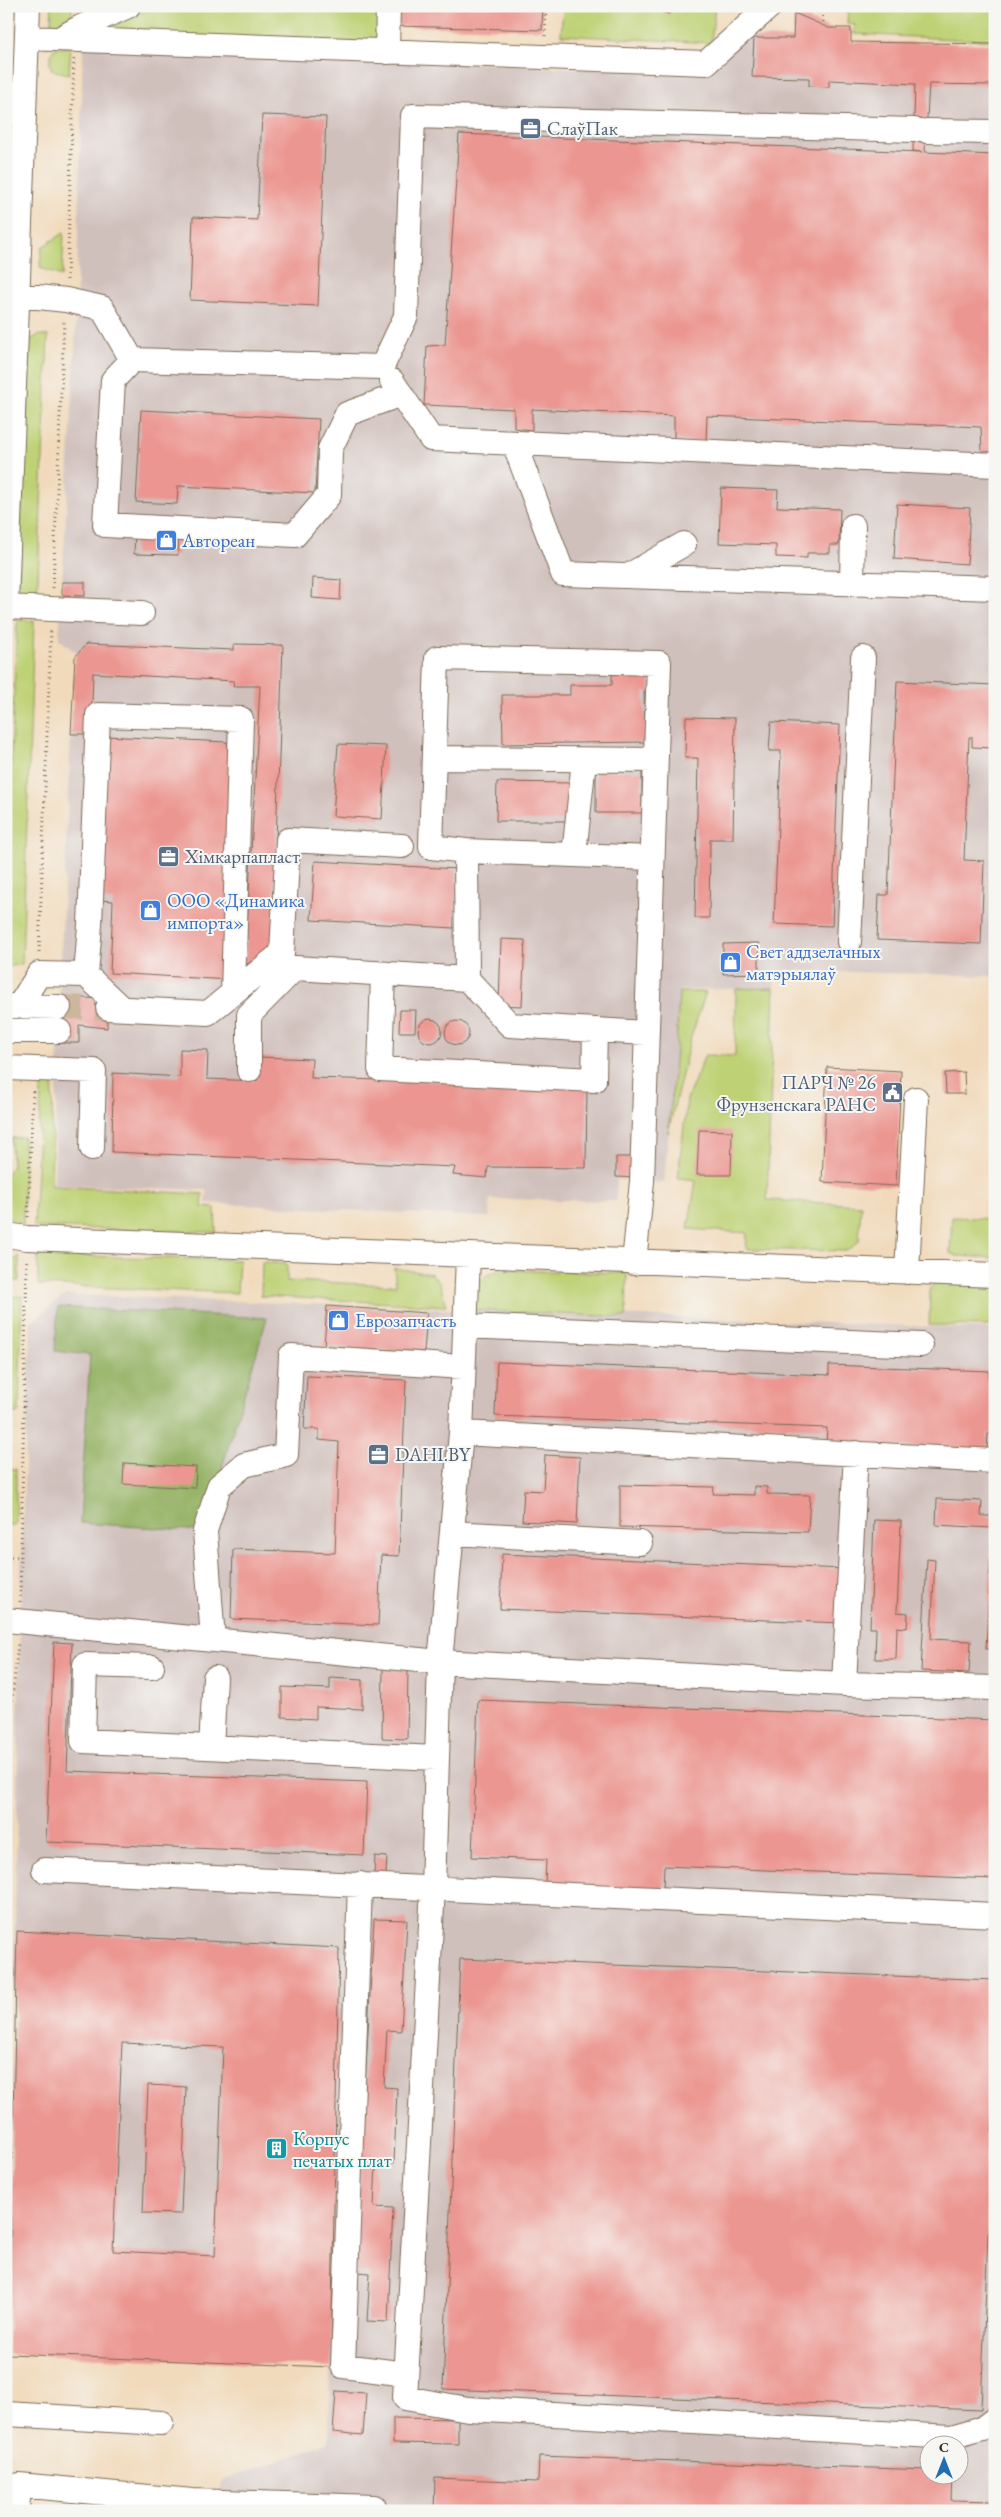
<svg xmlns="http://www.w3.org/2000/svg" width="1001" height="2517" font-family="'EB Garamond',serif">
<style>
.industrial{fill:#d0c0bc;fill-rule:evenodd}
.green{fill:#bed175;stroke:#7c7e4a}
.forest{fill:#96b366;stroke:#686e42}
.building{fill:#ec9691;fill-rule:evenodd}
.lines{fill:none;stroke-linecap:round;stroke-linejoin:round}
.minor-tunnel{stroke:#cdb79c;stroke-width:24;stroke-dasharray:24 12;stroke-linecap:butt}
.minor-casing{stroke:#7b6855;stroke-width:26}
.path{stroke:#7b6855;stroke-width:3;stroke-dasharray:1 4;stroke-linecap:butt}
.minor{stroke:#fff;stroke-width:24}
.labels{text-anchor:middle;stroke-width:4;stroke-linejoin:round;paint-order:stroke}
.service-label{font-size:19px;fill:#4e5e75;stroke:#f6f6f2;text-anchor:start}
.shop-label{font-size:19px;fill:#366cbe;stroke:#f6f6f2;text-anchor:start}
.culture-label{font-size:19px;fill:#0d838f;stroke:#f6f6f2;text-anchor:start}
</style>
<rect width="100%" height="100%" fill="#f6f6f2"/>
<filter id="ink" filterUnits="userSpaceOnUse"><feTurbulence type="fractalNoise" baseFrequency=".02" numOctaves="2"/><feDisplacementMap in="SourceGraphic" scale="10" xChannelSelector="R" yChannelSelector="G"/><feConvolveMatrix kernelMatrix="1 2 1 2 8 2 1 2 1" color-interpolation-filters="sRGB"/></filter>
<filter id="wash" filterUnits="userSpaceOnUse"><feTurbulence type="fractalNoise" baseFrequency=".0096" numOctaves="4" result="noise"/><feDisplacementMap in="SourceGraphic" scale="20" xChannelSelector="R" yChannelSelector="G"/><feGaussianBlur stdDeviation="1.12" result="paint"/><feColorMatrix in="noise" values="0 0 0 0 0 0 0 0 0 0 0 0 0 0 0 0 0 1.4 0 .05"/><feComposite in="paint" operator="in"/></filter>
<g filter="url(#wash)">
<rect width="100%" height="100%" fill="#f1dabb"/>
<path class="industrial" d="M794,13L829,28H851V42L995,44V976L776,970L774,988L679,990L676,1054L664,1183L617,1180L616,1201L490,1199L489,1217L206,1203L207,1190L54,1185L60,975L71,734L75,657L78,654L59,639L75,354L83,45L702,74L742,36L793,38Z
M65,1295L995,1329V2511H220L221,2481L329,2442L330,2367L8,2354L21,1557L31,1322ZM928,2444H958V2474H928Z"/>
<path class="green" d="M52,6H72L71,24L50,36Z
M156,6H382L380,44L93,35Z
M563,6H715L711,43L561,35Z
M848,6H995V41L854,34L855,25L847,24Z
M71,46L69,74L52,70C48,62 50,55 55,48Z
M64,233L62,276L40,268L42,247Z
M39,335L48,336L37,604L18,597L29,347L32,339Z
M19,620L34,621L22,964L7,967L6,867L17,625Z
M774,988L767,1200L861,1205L859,1241L847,1251L746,1249L747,1233L688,1229L696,1180L678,1178L687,1099L705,1055L735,1056L736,989Z
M679,992H706L690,1040L668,1133L676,1051Z
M42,1075L53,1076L51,1186L203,1194L202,1207L215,1208L216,1232L34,1227Z
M24,1137L23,1224L14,1222L6,1215V1173L12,1167L11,1138Z
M952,1217L995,1219V1258L957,1256L950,1253Z
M38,1255L239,1260L237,1293L38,1285Z
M19,1256V1281H6V1266Z
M262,1262L287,1264V1281L396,1285L394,1268L432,1274L440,1284L446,1306L261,1296Z
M500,1270L627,1273L626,1317L473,1310C477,1289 476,1276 500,1270Z
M936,1281L995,1285V1326L929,1325L930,1289Z
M22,1296L19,1413H6V1297Z
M6,1469H16V1525H6Z"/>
<path class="forest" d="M58,1307L267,1318L203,1531L80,1523L90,1355L55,1351Z"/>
<g id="blocks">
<path class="building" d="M396,6H543L542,30L396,26Z
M642,6H672L669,14Z
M794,13L829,28H851V42L995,44V85L929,84L925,152L995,155V452H982L981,427L707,416L706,441L674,440V416L532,409V430L514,428V409L424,405L427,346L445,345L459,134L922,152L913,151L915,84L829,80V87L809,86V78L752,77L754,38H793Z
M262,115L326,117L318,306L190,300L193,217L257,220Z
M141,410L319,419L315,493L178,486L177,504L136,502Z
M721,488L778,490L777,507L840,509L839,545H830V553H807V558L776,557V545L719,543Z
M897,504L970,508L967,564L894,559Z
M135,533L179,535L178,555L134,554Z
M313,578L341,580L340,600L312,598Z
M62,582H85V596L62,595Z
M86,644L234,650V644L283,645L272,952L245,965L260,686H233L234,681L93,673L91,734H71L75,657Z
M650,668V693L644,691L645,742L503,744L502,695H570V685H612V669Z
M897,681L995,685L993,748L972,747V737H969L964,860L984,861L981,944L877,940L879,895H888Z
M686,717L735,718L733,839H710L709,918H695L698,758H685Z
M771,722L840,725L832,926L774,924L781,751H769Z
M105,736L227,742L239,800L230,980L110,973L113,901L101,900Z
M338,744L386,746L382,819L333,816Z
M596,771H642V813H596Z
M497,782L571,783V821H496Z
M315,861L457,869L454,928L311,920Z
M501,939L525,940L522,1006L499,1005Z
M759,943V973L723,974V944Z
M59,997L108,999L107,1028L79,1025V1043H59Z
M400,1010H416L415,1032H399Z
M418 1031a12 12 0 1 1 24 0a12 12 0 1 1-24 0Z
M445 1033a12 12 0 1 1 24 0a12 12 0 1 1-24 0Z
M180,1049L208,1050L207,1079L257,1081L258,1057L312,1059L311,1078L587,1086L586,1168L488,1167L487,1178L453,1175L455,1167L112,1152L113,1073L180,1077Z
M827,1067L901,1071L896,1186L822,1182Z
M964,1072L965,1094H946L945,1073Z
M699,1130L732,1131L731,1175H697Z
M616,1157H639V1178L616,1177Z
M327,1306L427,1313L424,1352L324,1346Z
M497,1362L829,1375V1365L989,1371V1380L995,1381V1434H988L987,1449L826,1443L827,1428L495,1416Z
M307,1376L406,1380L399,1556L381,1555L378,1625L231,1619L233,1549L335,1553L339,1442L319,1440V1429H304Z
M545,1455L580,1457L577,1524L522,1521L524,1490L543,1491Z
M124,1463L196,1467L195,1488L123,1484Z
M620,1485L714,1487L713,1494L754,1495V1486L767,1487V1494L810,1495L808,1532L620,1527Z
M937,1499L982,1501L981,1516H995V1649H986L992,1528L936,1525Z
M874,1520L901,1521L897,1612L908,1613L907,1628L897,1627L896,1659H875L876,1628H870Z
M502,1554L843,1569L841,1623L500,1609Z
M927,1559L935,1560L931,1639L971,1641L969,1673L921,1671Z
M54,1642L72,1643L67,1771L367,1782L364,1855L46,1842Z
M383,1668L408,1669L407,1739L382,1738Z
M330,1678L362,1680V1709L316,1707V1719L282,1717V1687L330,1689Z
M478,1700L995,1720V1879L664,1866L663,1890L545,1885L546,1860L472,1857Z
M375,1856L387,1857L386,1875H374Z
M374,1919L407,1920L401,2031L387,2030L384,2087L397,2088L394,2163L376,2162L374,2207L393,2208L388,2322L367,2321L370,2273L355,2272Z
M17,1931L339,1948L331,2367L8,2354ZM122,2043L223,2047L215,2256L113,2251Z
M460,1959L995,1980V2057L981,2410L443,2389Z
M148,2085L186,2087L181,2214L143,2213Z
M336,2391L366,2393L363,2435L333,2432Z
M393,2418L458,2419V2444L393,2443Z
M539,2456L928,2470V2474H952L951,2500L995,2501V2511H434L435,2478L538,2482Z"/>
</g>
</g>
<g filter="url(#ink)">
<use href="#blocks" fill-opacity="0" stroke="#7b6855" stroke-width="1"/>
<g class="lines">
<path class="minor-tunnel" d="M59,1007L108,1008"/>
<defs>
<path id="minor" d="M27,38L706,63L770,6
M59,39L81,27L128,6
M387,52L388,6
M927,131L995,132
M19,295L66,300L102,308L132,360
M382,367L132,360L113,380L105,525L295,535L329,495L330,449L347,414L401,394
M382,367L406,316L413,116L914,130
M392,381L431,439L995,465
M514,443L563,574L995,588
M628,576L684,544
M852,584L853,526
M6,604L28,6
M6,607L142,613
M434,758L655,760
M466,851L467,979L510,1025L646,1033
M574,855L584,760
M849,942L863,658
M383,974L380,1069L594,1080L595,1030
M86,975L90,925L98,715L241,719L233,993
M6,1006L59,1007
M19,1006L39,974L86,975L121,1008
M108,1008L208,1013L282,953L288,840L402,846
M6,1031H59
M6,1068L94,1071L92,1148
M249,1070V1015L295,968L467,979
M6,1235L27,1238L995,1275
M634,1263L642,1181L659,663L437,658L431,847L466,851L651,858
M907,1272L916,1099
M465,1326L921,1345
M461,1433L995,1461
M452,1533L640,1543
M6,1620L440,1662L461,1433L468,1256
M213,1640L205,1531L219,1486L244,1465L286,1455L291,1356L463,1367
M152,1667L85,1665L83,1741L436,1758
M844,1684L856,1453
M995,1688L844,1684L440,1662L433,1888L405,2398L468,2409L951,2437L983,2428L995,2419
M211,1747L215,1678
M44,1870L995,1915
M360,1884L343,2366L406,2374
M6,2414L161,2423
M17,2511L19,2485L192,2501L374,2507"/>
</defs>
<use href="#minor" class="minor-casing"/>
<path class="path" d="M822,6L823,25
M545,36L546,6
M67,280L74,59
M53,588L64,322
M39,952L51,629
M28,1217L33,1088
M6,1557H21
M20,1602L27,1258
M6,1760L18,1643"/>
<use href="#minor" class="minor"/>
</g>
</g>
<defs>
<symbol id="office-square" viewBox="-11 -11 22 22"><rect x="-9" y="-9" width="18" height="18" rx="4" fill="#5c6f8a" stroke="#f6f6f2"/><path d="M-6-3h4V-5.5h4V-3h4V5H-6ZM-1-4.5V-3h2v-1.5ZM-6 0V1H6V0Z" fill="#fff"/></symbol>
<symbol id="shop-square" viewBox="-11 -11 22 22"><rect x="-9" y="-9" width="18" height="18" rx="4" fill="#3f7fe0" stroke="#f6f6f2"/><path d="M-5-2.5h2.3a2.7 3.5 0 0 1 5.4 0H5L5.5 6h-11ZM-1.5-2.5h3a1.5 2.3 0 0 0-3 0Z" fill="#fff"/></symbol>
<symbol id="civic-square" viewBox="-11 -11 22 22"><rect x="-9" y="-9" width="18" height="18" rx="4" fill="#5c6f8a" stroke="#f6f6f2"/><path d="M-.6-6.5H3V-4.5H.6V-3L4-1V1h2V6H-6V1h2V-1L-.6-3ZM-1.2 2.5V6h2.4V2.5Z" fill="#fff"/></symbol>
<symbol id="building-square" viewBox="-11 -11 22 22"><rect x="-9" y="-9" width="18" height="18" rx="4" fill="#0f9aa8" stroke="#f6f6f2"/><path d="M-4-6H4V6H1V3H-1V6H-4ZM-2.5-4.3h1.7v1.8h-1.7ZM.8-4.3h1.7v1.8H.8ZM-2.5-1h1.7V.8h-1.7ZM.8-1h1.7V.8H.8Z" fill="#fff"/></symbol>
</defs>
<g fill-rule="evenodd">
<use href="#office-square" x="518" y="116" width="25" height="25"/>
<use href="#shop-square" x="154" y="528" width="25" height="25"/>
<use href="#office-square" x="156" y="844" width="25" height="25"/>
<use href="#shop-square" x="138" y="898" width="25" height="25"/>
<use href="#shop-square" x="718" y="950" width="25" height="25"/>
<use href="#civic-square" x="880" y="1080" width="25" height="25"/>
<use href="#shop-square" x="326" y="1308" width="25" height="25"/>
<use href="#office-square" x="366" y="1442" width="25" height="25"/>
<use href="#building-square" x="264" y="2136" width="25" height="25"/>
</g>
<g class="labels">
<g class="service-label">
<text x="547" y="135">СлаўПак</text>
<text x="185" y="863">Хімкарпапласт</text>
<text x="876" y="1089" text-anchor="end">ПАРЧ № 26<tspan x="876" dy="22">Фрунзенскага РАНС</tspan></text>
<text x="395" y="1461">DAHI.BY</text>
</g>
<g class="shop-label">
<text x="182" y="547">Автореан</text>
<text x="167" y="907">ООО «Динамика<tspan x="167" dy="22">импорта»</tspan></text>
<text x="746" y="958">Свет аддзелачных<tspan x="746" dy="22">матэрыялаў</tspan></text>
<text x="355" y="1327">Еврозапчасть</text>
</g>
<g class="culture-label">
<text x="293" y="2145">Корпус<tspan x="293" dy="22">печатых плат</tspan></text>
</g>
</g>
<rect width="1001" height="2517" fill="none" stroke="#f6f6f2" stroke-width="25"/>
<g transform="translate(944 2460)"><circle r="24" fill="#f6f6f2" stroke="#aba49d"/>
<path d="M0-4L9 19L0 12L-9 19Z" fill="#1f6fb2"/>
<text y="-8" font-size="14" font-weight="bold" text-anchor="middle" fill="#3b2a1e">С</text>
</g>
</svg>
